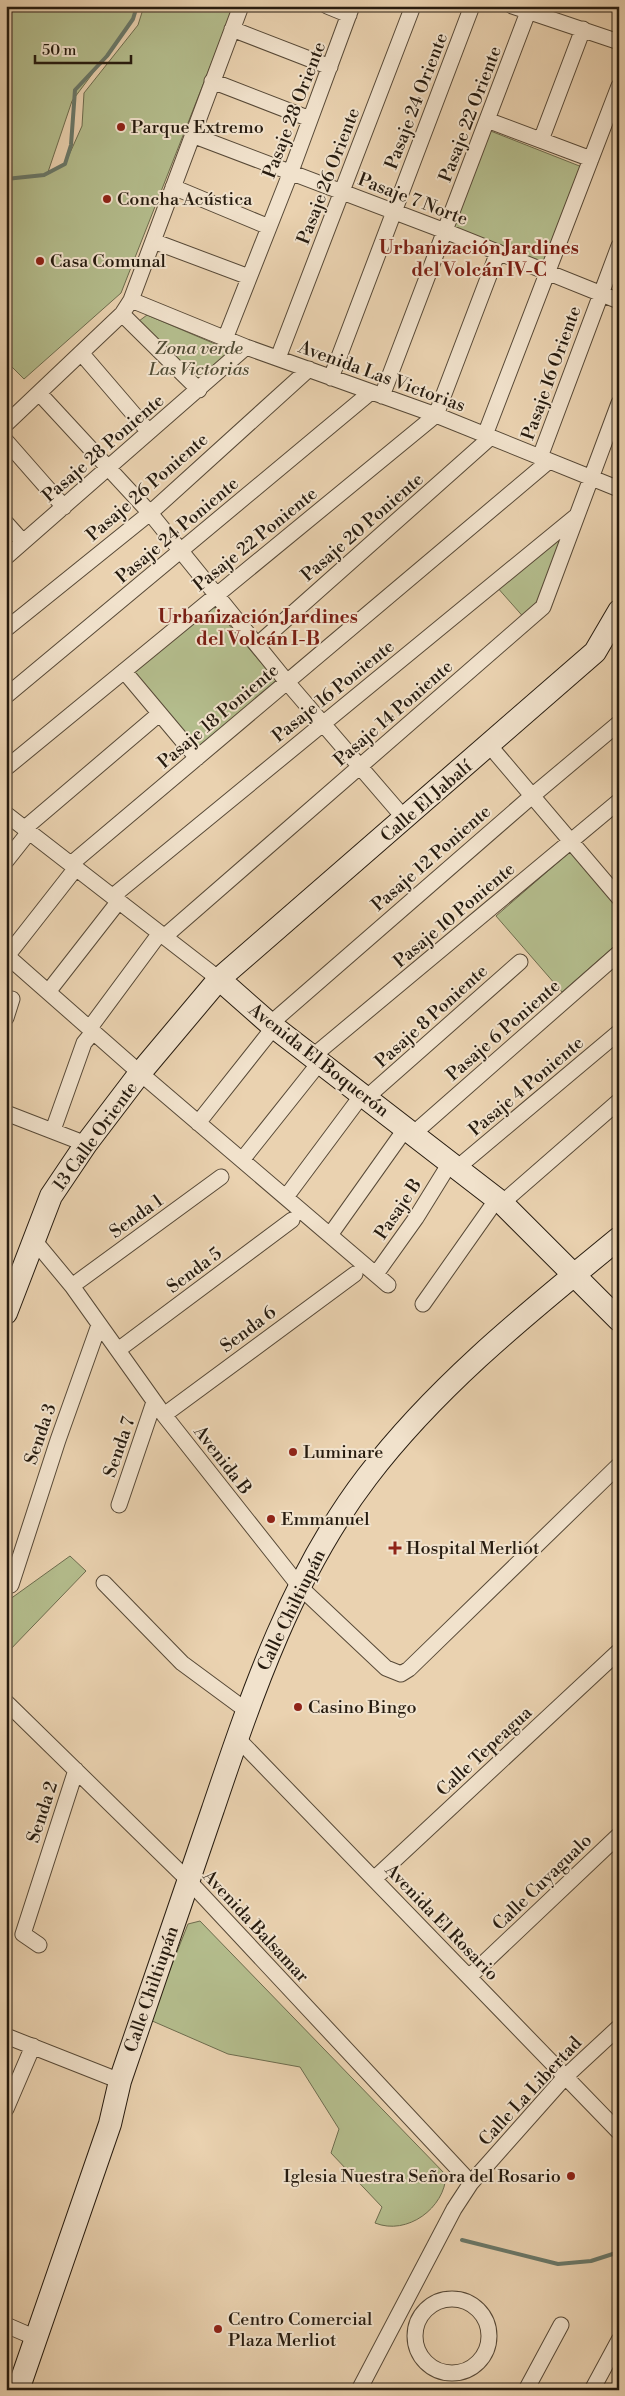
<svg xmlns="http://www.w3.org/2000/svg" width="625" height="2396" font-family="'Libre Bodoni',serif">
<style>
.green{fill:#b4bd8d;stroke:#6d6c4e}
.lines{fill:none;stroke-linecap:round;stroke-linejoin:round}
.stream{stroke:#6a796a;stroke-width:4}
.street-casing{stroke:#574937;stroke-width:17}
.secondary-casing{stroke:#261b0f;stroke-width:24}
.street{stroke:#f1e2cc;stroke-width:15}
.secondary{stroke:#f1e2cc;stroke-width:22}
.poi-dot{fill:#8f2418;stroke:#f1e2cc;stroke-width:2}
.labels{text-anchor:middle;stroke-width:4;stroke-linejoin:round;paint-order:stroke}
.street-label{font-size:18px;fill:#261b0f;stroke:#f1e2cc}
.poi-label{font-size:18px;fill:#261b0f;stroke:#f1e2cc;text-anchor:start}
.park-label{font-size:18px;font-style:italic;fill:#514c35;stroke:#f1e2cc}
.neighbourhood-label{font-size:19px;font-weight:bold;fill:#7a1f14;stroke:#f1e2cc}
</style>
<rect width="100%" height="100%" fill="#ead2b0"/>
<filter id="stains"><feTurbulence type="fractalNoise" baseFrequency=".004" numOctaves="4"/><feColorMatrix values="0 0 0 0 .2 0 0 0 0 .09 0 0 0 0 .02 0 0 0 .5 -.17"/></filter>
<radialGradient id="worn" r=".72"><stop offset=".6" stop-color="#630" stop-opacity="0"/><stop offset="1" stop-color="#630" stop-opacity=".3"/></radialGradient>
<path class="green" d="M6,6H137L132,21L72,101L48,172L65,164L82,126L84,93L138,25L144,6H234L121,293L24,379L6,361Z
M488,130L582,167L544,265L452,227Z
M147,315L234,352L198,385L139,321Z
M577,515L543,607L527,621L496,586Z
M213,606L278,683L198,750L133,673Z
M571,851L619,907V942L562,992L496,916Z
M70,1556L86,1571L6,1654V1602Z
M200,1921L446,2175C445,2208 407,2236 375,2223L382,2207L331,2153L339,2129L300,2067L228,2054L150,2020L188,1924Z"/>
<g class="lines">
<path class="stream" d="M6,179L44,175L65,164L71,145L75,90L107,56L133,19L137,6
M462,2240L558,2264L591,2261L619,2252"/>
<defs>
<path id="street" d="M327,6L349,15
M512,6L619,42
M232,29L330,67
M212,81L310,119
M487,120L591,159
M192,135L445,231L619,301
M541,140L583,29
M173,187L269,227
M153,241L249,277
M131,300L246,347L436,415L619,489
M122,314L199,390
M225,339L290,174L352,6
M82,354L149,432
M278,358L413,6
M331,378L472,6
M39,393L150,513L287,682L405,819
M382,396L528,12
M6,424L122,314L131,300L241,6
M485,435L619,86
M6,441L64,507
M540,457L619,246
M6,523L23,542
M6,557L246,347
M6,629L150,513L309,369
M257,645L491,437
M124,671L197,758
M6,696L371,392
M489,745L619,898
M6,768L436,415L498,252
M6,814L219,979
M25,828L159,714
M6,861L29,832
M71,864L549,461
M113,896L575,517
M164,937L543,607L619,403
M6,955L140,1073L388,1285
M7,956L76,868
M48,992L119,901
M6,1018L12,999
M270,1024L532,796L619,723
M89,1029L160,933
M312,1057L619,801
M366,1098L520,962
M6,1113L86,1144
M198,1123L274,1027
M53,1130L84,1043L93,1032
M413,1134L619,953
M242,1160L320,1062
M457,1168L619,1032
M286,1197L362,1095
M502,1203L619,1101
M330,1235L406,1128
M33,1239L72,1286L164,1415L300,1587L386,1668L401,1674L409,1669L619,1465
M376,1274L416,1218L450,1163
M72,1286L221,1177
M423,1304L497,1199
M118,1350L292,1220
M164,1415L355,1274
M119,1505L154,1402
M104,1583L182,1663L247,1711
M11,1585L58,1440L99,1325
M6,1702L188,1880L471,2183
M237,1738L619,2132
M374,1879L619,1651
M39,1945L23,1934L76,1770
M469,1977L619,1835
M6,2036L120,2081
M6,2109L33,2046
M415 2336a37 37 0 1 1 74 0a37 37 0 1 1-74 0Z
M6,2325L36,2338
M359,2390L454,2209L471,2183L565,2077L619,2027
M526,2390L561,2325
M592,2390L619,2340"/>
<path id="secondary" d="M219,979L270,1024L502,1203L619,1320
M6,1313L51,1196L86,1144L140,1073L219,979L595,652L619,611
M18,2390L110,2124L120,2081C151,1990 182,1900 213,1809C252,1694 292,1575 367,1477C437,1385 530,1311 619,1238"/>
</defs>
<use href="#street" class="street-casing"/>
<use href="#secondary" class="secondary-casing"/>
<use href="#street" class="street"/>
<use href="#secondary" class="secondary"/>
</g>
<g class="poi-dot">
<circle cx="121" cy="127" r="5"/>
<circle cx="107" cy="199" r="5"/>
<circle cx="40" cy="261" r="5"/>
<circle cx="293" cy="1452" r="5"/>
<circle cx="271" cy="1519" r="5"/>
<path d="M392.5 1540.5h5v5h5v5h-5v5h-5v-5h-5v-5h5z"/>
<circle cx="298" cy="1707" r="5"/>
<circle cx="571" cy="2176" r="5"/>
<circle cx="218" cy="2329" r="5"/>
</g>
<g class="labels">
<g class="street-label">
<text transform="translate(416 101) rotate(-69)" y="6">Pasaje 24 Oriente</text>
<text transform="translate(294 110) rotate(-69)" y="6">Pasaje 28 Oriente</text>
<text transform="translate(470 114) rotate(-69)" y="6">Pasaje 22 Oriente</text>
<text transform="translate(328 176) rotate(-69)" y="6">Pasaje 26 Oriente</text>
<text transform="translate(413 199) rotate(21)" y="6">Pasaje 7 Norte</text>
<text transform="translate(551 373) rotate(-70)" y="6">Pasaje 16 Oriente</text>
<text transform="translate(382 376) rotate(20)" y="6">Avenida Las Victorias</text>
<text transform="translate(103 448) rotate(-41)" y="6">Pasaje 28 Poniente</text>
<text transform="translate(147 487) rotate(-41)" y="6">Pasaje 26 Poniente</text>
<text transform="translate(362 527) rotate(-41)" y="6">Pasaje 20 Poniente</text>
<text transform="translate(177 530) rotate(-40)" y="6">Pasaje 24 Poniente</text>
<text transform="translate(255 539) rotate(-39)" y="6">Pasaje 22 Poniente</text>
<text transform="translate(333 691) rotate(-39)" y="6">Pasaje 16 Poniente</text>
<text transform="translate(393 713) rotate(-41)" y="6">Pasaje 14 Poniente</text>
<text transform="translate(218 716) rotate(-40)" y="6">Pasaje 18 Poniente</text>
<text transform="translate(426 801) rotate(-41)" y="6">Calle El Jabalí</text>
<text transform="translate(431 858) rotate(-41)" y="6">Pasaje 12 Poniente</text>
<text transform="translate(454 915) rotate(-40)" y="6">Pasaje 10 Poniente</text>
<text transform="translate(431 1016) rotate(-42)" y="6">Pasaje 8 Poniente</text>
<text transform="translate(503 1030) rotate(-41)" y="6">Pasaje 6 Poniente</text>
<text transform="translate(319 1060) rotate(38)" y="6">Avenida El Boquerón</text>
<text transform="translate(526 1086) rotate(-40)" y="6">Pasaje 4 Poniente</text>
<text transform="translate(95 1136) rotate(-54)" y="6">13 Calle Oriente</text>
<text transform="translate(398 1209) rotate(-56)" y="6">Pasaje B</text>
<text transform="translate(136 1216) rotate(-36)" y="6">Senda 1</text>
<text transform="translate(194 1270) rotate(-37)" y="6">Senda 5</text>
<text transform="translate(248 1329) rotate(-37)" y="6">Senda 6</text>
<text transform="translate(40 1434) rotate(-71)" y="6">Senda 3</text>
<text transform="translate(119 1447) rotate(-71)" y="6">Senda 7</text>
<text transform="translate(223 1460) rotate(52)" y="6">Avenida B</text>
<text transform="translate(291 1610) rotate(-64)" y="6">Calle Chiltiupán</text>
<text transform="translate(484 1751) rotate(-43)" y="6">Calle Tepeagua</text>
<text transform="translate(42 1812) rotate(-72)" y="6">Senda 2</text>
<text transform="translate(542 1882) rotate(-44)" y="6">Calle Cuyagualo</text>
<text transform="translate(442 1922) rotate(46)" y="6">Avenida El Rosario</text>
<text transform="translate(256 1926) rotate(47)" y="6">Avenida Balsamar</text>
<text transform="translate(151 1989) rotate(-71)" y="6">Calle Chiltiupán</text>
<text transform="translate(530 2091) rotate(-47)" y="6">Calle La Libertad</text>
</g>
<g class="poi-label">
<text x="131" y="133">Parque Extremo</text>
<text x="117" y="205">Concha Acústica</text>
<text x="50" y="267">Casa Comunal</text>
<text x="303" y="1458">Luminare</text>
<text x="281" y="1525">Emmanuel</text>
<text x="406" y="1554">Hospital Merliot</text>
<text x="308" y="1713">Casino Bingo</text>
<text x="561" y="2182" text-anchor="end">Iglesia Nuestra Señora del Rosario</text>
<text x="228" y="2325">Centro Comercial<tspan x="228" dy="21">Plaza Merliot</tspan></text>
</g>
<g class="park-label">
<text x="199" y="354">Zona verde<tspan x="199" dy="21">Las Victorias</tspan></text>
</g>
<g class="neighbourhood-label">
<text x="479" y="254">Urbanización Jardines<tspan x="479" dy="22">del Volcán IV-C</tspan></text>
<text x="258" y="623">Urbanización Jardines<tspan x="258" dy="22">del Volcán I-B</tspan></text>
</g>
</g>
<rect width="625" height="2396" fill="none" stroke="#ead2b0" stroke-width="25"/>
<rect x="8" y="8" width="610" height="2381" fill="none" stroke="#261b0f" stroke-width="2.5"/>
<rect x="12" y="12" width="600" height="2371" fill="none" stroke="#261b0f"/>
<path d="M35 55v8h96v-8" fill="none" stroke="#261b0f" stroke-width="2.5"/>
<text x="42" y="55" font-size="15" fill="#261b0f" stroke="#f1e2cc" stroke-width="4" paint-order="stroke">50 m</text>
<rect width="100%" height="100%" filter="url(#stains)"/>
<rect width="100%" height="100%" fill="url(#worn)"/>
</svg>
